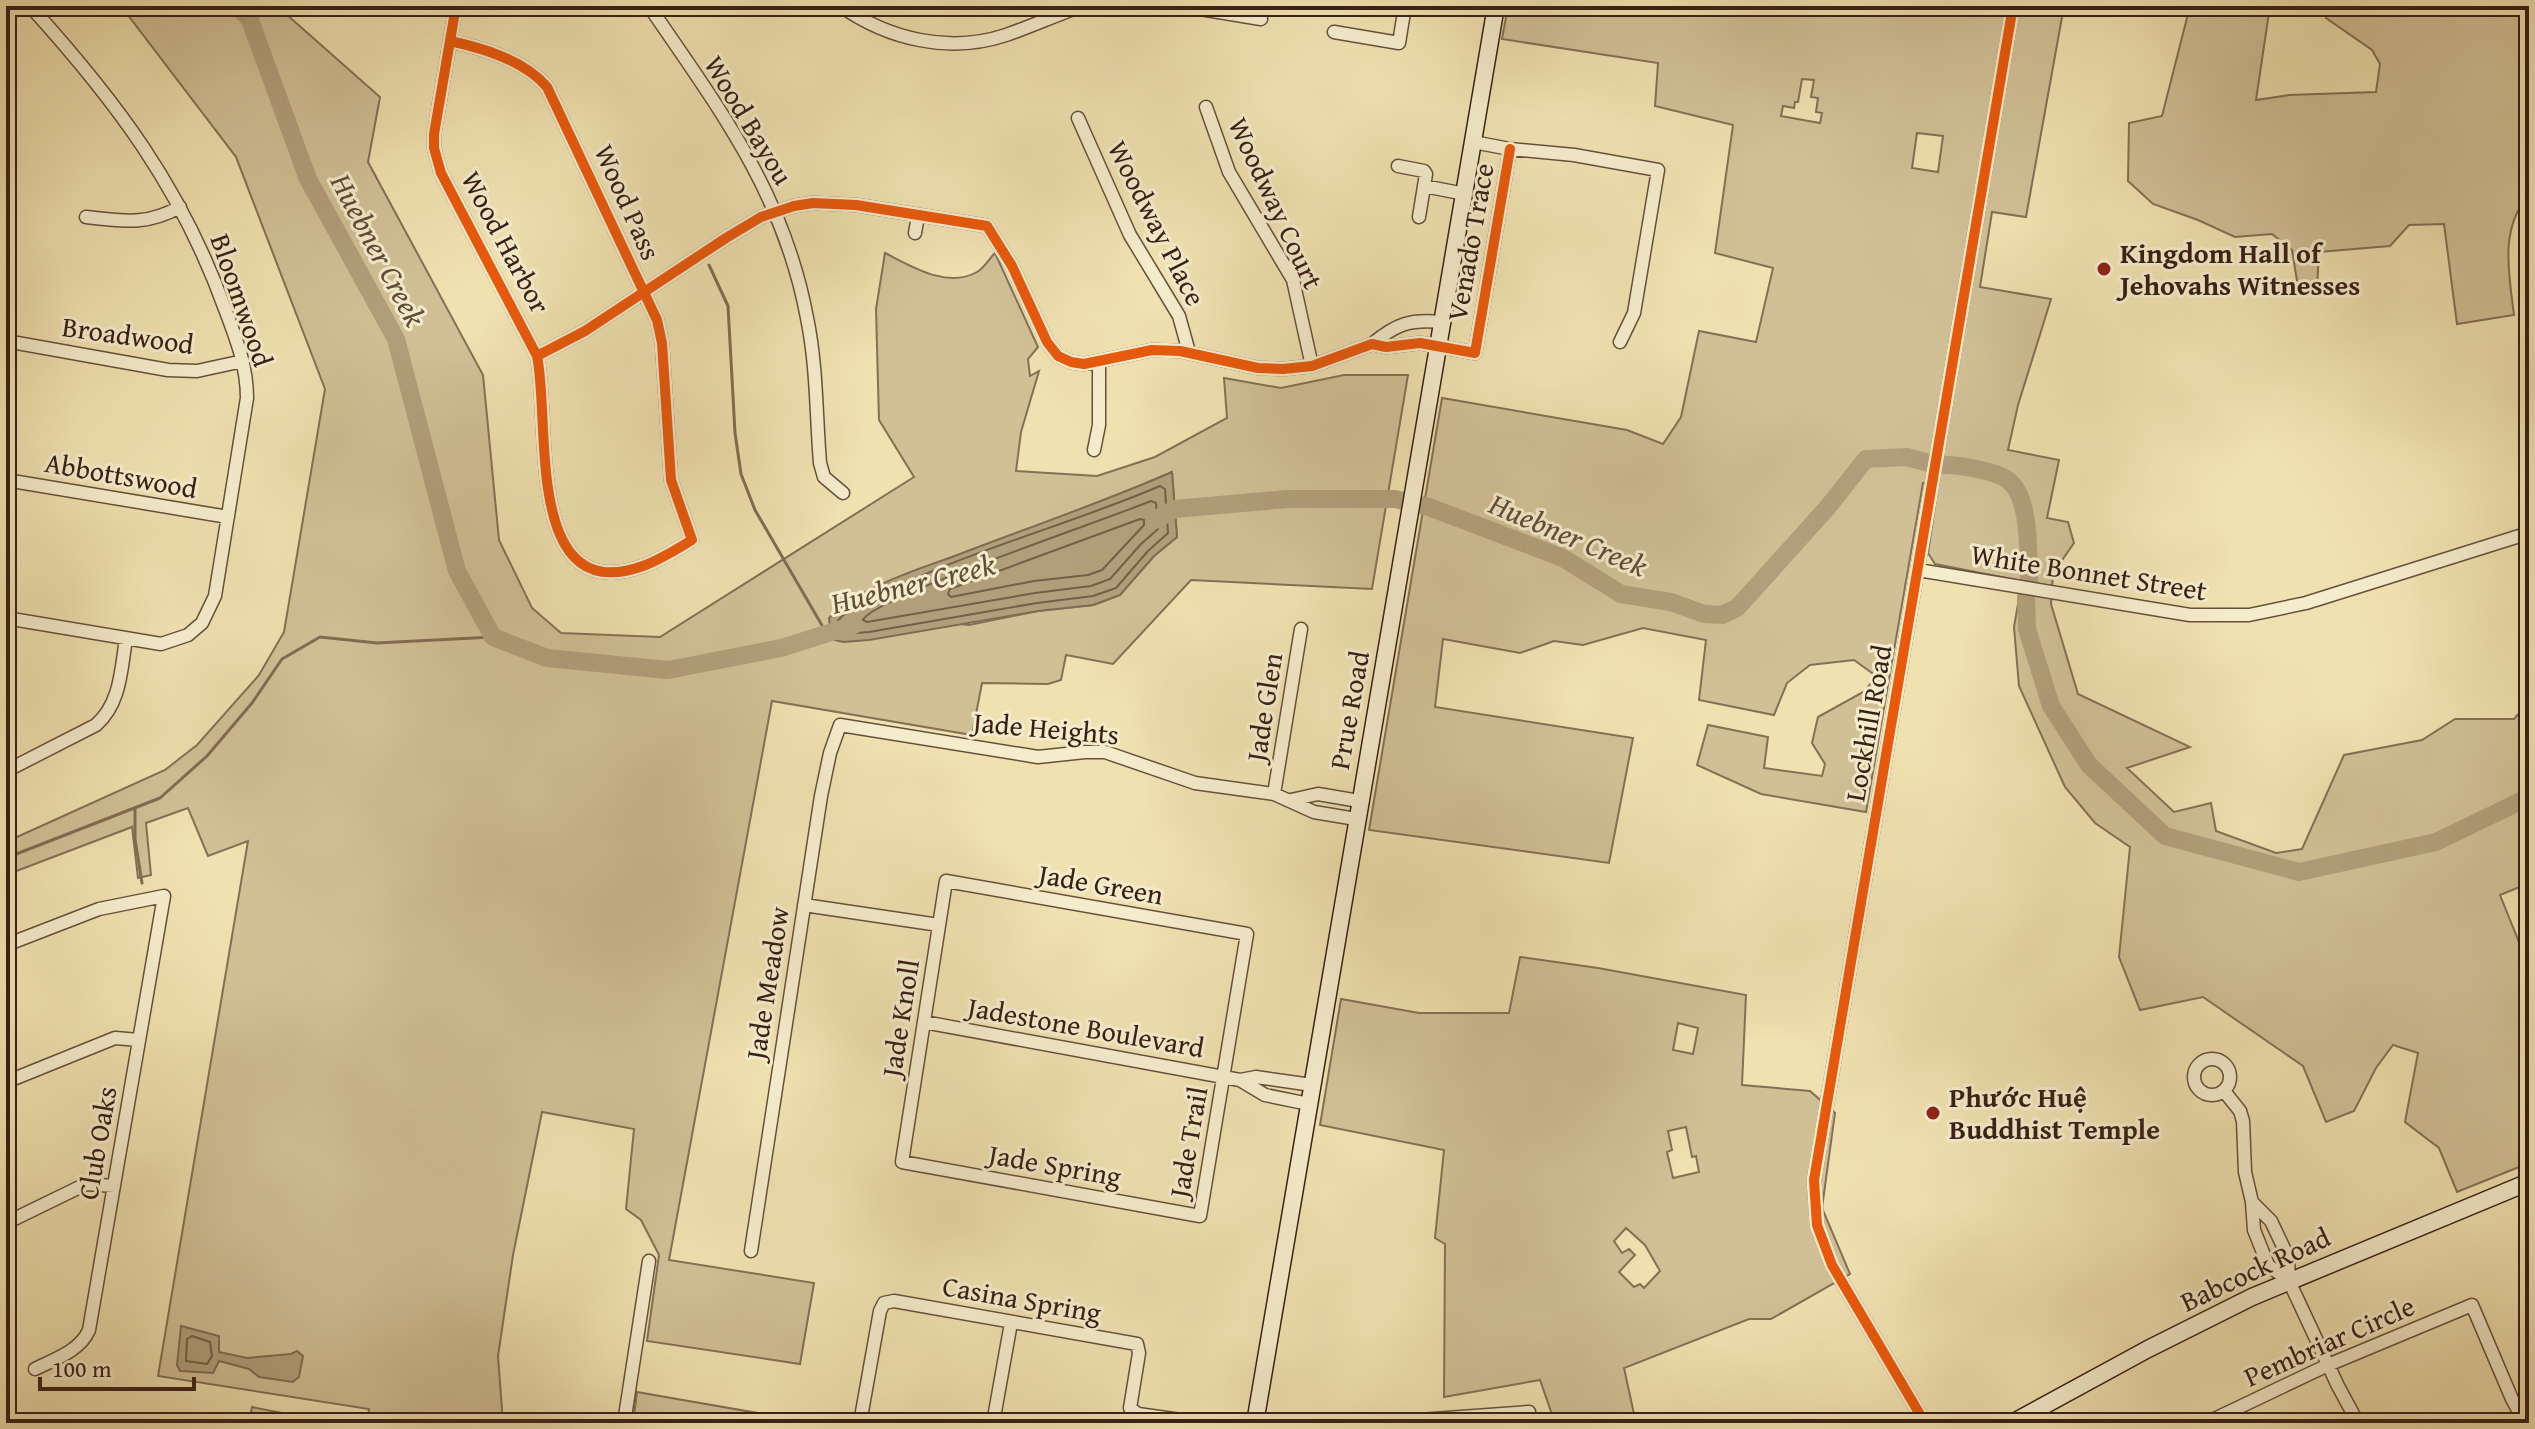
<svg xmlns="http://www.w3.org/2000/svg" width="2535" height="1429" font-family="'Gentium Book Plus',serif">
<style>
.green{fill:#d1c096;stroke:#847056;stroke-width:2;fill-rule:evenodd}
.water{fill:#b19f7b;stroke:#816c52;stroke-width:2}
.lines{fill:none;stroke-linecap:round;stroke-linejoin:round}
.shore{stroke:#745f48;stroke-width:2}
.stream{stroke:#816c52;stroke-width:3}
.river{stroke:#b19f7b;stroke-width:18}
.street-casing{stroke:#66503c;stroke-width:15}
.secondary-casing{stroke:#381f15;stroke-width:19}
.street{stroke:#f5eccc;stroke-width:12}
.secondary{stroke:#f5eccc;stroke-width:16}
.cycleway-casing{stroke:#f5eccc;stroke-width:15}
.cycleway{stroke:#e8590c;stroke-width:10}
.poi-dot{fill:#8f2418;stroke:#f5eccc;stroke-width:3}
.labels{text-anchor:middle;stroke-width:6;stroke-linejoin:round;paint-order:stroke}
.street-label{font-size:28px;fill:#381f15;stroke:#f5eccc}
.poi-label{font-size:28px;font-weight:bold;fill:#381f15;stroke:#f5eccc;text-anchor:start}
.water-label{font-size:30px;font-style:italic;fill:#624c39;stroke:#f5eccc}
</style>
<rect width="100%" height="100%" fill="#f0e1b0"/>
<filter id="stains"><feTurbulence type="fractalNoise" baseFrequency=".0025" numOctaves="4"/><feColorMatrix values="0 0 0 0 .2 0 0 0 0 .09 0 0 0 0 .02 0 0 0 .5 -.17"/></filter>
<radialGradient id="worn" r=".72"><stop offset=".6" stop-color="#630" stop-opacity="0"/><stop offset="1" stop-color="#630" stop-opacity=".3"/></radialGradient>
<path class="green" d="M121,6H277L380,97L368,162L483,375L499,540L532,608L561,633L660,637L914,477L879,420L876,309L885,253C911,266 947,289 977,272C984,268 989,259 995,253L1038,347L1028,359L1030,376L1039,371L1021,432L1016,471L1097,476L1155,457L1227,418L1224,378L1281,388L1344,375H1408L1372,589L1191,580L1113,664L1066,655L1061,680L1048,684L982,683L972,735L772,701L669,1260L814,1283L800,1364L647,1341L659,1255L641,1220L626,1209L634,1129L542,1112L513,1255L498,1356L503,1423H367L369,1409L158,1376L248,841L208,856L188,808L146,823L151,875L138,878L132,827L6,875V842L165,770L197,745L259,675L284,632L325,389L236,157ZM1172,472L1177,537L1154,556L1120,595L1094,605L1038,611L969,625L837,610L906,574L1107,500Z
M1508,6H2064L2026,217L1992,212L1980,287L2051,299L2018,405L2008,450L2059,460L2047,518L2068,522L2074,543L2053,573L2051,604L2078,694L2190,747L2127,768L2174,812L2211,803L2216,831L2276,853L2302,849L2344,755L2422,740L2455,719H2514L2529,702V883L2500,895L2529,967V1163L2457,1192L2439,1148L2405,1122L2418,1053L2393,1045L2376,1068L2354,1111L2326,1122L2303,1066L2203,997L2140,1010L2119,957L2130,847L2095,823L2065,787L2019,686L2014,627L2022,581L1935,564L1928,553L1938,485L1923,483L1866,812L1761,794L1697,765L1708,725L1768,737L1764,768L1822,776L1825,764L1812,743L1818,717L1865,691L1876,676L1854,660L1810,665L1787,683L1774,715L1699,700L1706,640L1643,628L1583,645L1554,641L1520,653L1443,639L1435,707L1633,738L1609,863L1369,830L1442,398L1627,430L1663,444L1681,417L1699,331L1756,342L1773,268L1715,253L1733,125L1655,106L1658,63L1502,39ZM1802,79L1814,80L1811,97L1818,98L1816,112L1822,113L1820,123L1781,116L1783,106L1794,108L1795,102H1798ZM1917,133L1943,136L1938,172L1912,168Z
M2190,6H2270L2256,100L2289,95L2376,92L2380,64L2372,50L2326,18L2329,6H2529V195C2499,228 2509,274 2514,315L2457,324L2444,224L2409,225L2390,246L2319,252L2317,290L2299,293L2292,250L2272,234L2235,237L2198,220L2153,204L2128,181L2129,123L2162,116Z
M1520,957L1598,968L1746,995L1742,1085L1810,1091L1835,1113L1822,1208L1850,1274L1771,1319H1749L1624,1368L1636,1423H1555L1540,1380L1444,1397L1445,1244L1435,1238L1444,1150L1320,1125L1341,999L1419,1013H1509ZM1678,1023L1698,1028L1693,1054L1673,1050ZM1686,1127L1692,1157L1696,1156L1699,1172L1673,1178L1667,1152L1672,1150L1668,1131ZM1626,1228L1645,1245L1660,1271L1644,1288L1640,1284L1634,1287L1619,1272L1635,1255L1629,1249L1622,1253L1614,1241Z
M637,1392L792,1419L791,1423H633Z
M252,1407L282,1413L280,1423H249Z"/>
<path class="water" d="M1172,472L1177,537L1154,556L1120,595L1093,605L1038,611L869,640L843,642L831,639L829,618C858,588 916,570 955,556C1027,528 1101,503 1172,472Z
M181,1326L219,1336V1352L247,1358L291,1354L297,1351L303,1356L299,1377L293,1382L259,1377L249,1369L219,1361L213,1373L180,1371L177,1365Z"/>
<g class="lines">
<path class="shore" d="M1160,486L1165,489L1168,533L1148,551L1116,588L1093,596L1037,603L869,632L844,634L838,631L837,622L842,616C940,557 1055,531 1160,486Z
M1151,501L1156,503L1158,529L1141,544L1110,579L1091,586L1035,593L867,622L863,620C872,598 1111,518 1151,501Z
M1140,519L1144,520V525L1102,570L1088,575L1034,581L951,597L948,594L950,589Z
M192,1336L210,1342L212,1356L207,1364L186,1361L187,1339Z"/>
<path class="stream" d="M709,265L728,306L735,433L741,474L755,510L827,634
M135,808V839L142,883
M6,858L160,798L207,756L252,703L282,659L320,637L377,643L493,637"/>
<path class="river" d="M237,6L250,20L308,179L396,339L457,571L493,637L547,658L668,670L781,648L854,625
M1944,465C1959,465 1998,471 2009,481C2031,499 2028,555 2029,582
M1155,520L1175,509L1287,499H1395L1429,507L1563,558L1621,594L1671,602L1704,614L1722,615L1737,608L1827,508L1866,459L1907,457L1929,463
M2026,597L2027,629L2051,706L2089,765L2165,836L2299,872L2436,842L2529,797"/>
<defs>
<path id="street" d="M649,6C718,107 784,193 807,318C817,366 816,415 820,463L824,477L843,493
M841,6C888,39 949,54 1006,35C1032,26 1056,15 1082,6
M1182,6L1261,19
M6,19L15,6
M1334,32L1399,43L1405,6
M450,41C483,48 524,60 547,87L657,320L662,343L671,480L692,540C677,549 660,560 643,566C523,609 551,421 537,356L441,173L434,148V134L456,6
M1206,107L1229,172L1293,280L1312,366
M1078,118L1130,235L1179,316L1189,352
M1473,142L1510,149L1574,155L1658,170L1634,313L1620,342
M1398,166L1424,171L1426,174L1419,217
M1424,186L1465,194
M86,217C124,221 145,226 180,207
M915,233L918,216
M6,341L168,370L197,371L243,361
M1372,344C1396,324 1410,319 1441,322
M537,356L585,331L726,238L761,217L794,206L813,203L856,205L987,226L1012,266L1047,342L1058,356L1071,362L1084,364L1152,350L1180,351L1258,368L1283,369L1312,366L1372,344L1386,347L1420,343L1475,353L1510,149
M1094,450L1099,425V361
M6,480L228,517
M1918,570L2190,615H2249L2306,603L2529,533
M6,618L161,644L188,635L202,623L215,596L247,398C247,366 236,338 225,309C181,187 116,101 30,6
M6,771L96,725C121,703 121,669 126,639
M1274,794L1301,629
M1291,800L1318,794L1359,801
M946,881L1247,934L1200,1216L902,1162Z
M804,905L939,925
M6,945L99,909L164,896L89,1330C80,1351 55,1359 35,1369
M924,1022L1240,1080L1256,1077L1312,1085
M2194 1077a18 18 0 1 1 36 0a18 18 0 1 1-36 0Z
M1240,1080L1265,1095L1309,1104
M6,1082L115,1038L139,1040
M2224,1091L2240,1111L2243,1121L2245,1172L2252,1202L2254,1230L2268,1265L2289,1281
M2252,1202L2271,1221L2288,1257L2289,1281L2338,1386L2358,1423
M6,1223L86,1184L114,1186
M751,1251L821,796L830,753L840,725L1038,757L1085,752H1105L1195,783L1274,794L1314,812L1356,819
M624,1423L649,1261
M860,1423L880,1311L884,1303L894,1301L1137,1344L1139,1353L1130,1408L1138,1414L1202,1423
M993,1423L1011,1323
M1378,1423L1529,1412
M1925,1423L1832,1265L1817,1225L1814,1180L2013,6
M2206,1423L2328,1365L2472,1305L2512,1399L2525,1423"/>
<path id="secondary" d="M1255,1423L1496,6
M2012,1423L2148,1349L2252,1297L2529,1182"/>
</defs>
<use href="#street" class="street-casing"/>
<use href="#secondary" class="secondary-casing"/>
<use href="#street" class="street"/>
<use href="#secondary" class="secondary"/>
<defs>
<path id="cycleway" d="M450,41C483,48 524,60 547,87L657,320L662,343L671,480L692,540C677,549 660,560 643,566C523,609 551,421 537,356L441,173L434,148V134L456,6
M537,356L585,331L726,238L761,217L794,206L813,203L856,205L987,226L1012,266L1047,342L1058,356L1071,362L1084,364L1152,350L1180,351L1258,368L1283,369L1312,366L1372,344L1386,347L1420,343L1475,353L1510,149
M1925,1423L1832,1265L1817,1225L1814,1180L2013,6"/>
</defs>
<use href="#cycleway" class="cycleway-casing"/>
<use href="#cycleway" class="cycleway"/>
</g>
<g class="poi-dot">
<circle cx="2104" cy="269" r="8"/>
<circle cx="1933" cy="1113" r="8"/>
</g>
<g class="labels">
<g class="street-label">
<text transform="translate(749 120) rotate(59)" y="10">Wood Bayou</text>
<text transform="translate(628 202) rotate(66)" y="10">Wood Pass</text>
<text transform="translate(1276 203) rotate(65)" y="10">Woodway Court</text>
<text transform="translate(1157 223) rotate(63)" y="10">Woodway Place</text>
<text transform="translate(506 242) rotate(62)" y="10">Wood Harbor</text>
<text transform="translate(1470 242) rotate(-80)" y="10">Venado Trace</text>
<text transform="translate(242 300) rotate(71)" y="10">Bloomwood</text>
<text transform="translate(128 335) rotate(8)" y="10">Broadwood</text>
<text transform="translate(121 475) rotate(10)" y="10">Abbottswood</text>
<text transform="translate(2089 572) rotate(9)" y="10">White Bonnet Street</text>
<text transform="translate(1264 707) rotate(-81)" y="10">Jade Glen</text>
<text transform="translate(1349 710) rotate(-80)" y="10">Prue Road</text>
<text transform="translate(1868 723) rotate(-80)" y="10">Lockhill Road</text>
<text transform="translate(1046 728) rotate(5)" y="10">Jade Heights</text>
<text transform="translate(1101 884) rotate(10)" y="10">Jade Green</text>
<text transform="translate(767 983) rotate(-81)" y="10">Jade Meadow</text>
<text transform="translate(900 1018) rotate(-81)" y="10">Jade Knoll</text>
<text transform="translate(1086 1027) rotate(10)" y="10">Jadestone Boulevard</text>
<text transform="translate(1188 1142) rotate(-80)" y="10">Jade Trail</text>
<text transform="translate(97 1143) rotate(-80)" y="10">Club Oaks</text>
<text transform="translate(1055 1165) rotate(10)" y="10">Jade Spring</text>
<text transform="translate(2255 1269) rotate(-25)" y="10">Babcock Road</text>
<text transform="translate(1022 1299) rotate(10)" y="10">Casina Spring</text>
<text transform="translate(2329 1341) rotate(-24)" y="10">Pembriar Circle</text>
</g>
<g class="poi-label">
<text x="2120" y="263">Kingdom Hall of<tspan x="2120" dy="32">Jehovahs Witnesses</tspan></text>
<text x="1949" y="1107">Phước Huệ<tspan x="1949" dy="32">Buddhist Temple</tspan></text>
</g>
<g class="water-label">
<text transform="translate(378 250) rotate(62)" y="10">Huebner Creek</text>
<text transform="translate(1568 535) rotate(23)" y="10">Huebner Creek</text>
<text transform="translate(913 584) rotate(-14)" y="10">Huebner Creek</text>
</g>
</g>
<rect width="2535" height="1429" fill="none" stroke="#f0e1b0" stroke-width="32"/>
<rect x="8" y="8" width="2519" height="1413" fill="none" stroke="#381f15" stroke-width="4"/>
<rect x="16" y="16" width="2503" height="1397" fill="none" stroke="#381f15" stroke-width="2"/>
<path d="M40 1377v12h154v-12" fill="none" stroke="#381f15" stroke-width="4"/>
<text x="52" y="1377" font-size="24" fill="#381f15" stroke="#f5eccc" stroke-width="6" paint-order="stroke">100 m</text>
<rect width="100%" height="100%" filter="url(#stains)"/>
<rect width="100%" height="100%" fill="url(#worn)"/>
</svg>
